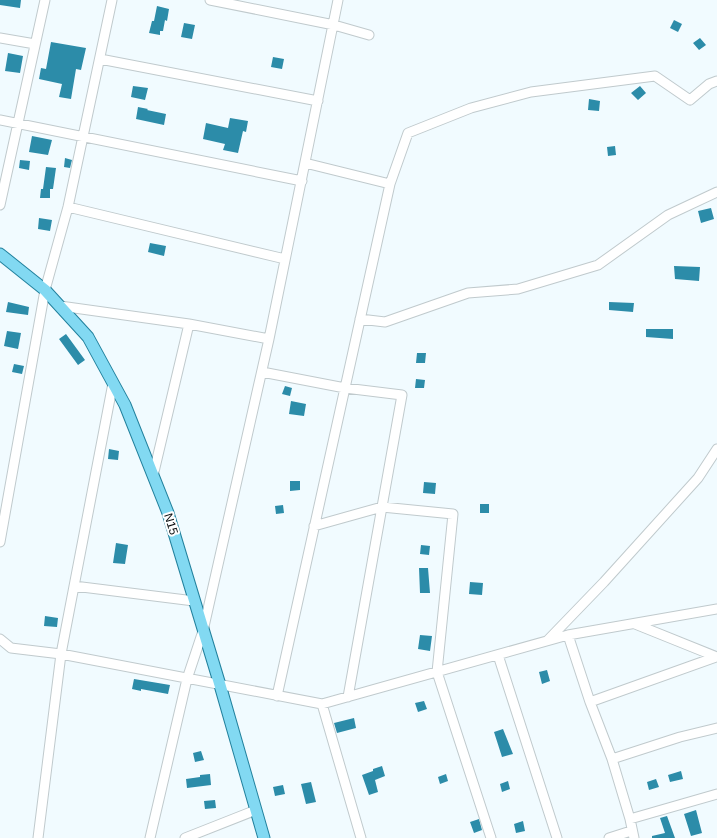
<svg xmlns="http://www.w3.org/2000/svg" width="717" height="838" font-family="Arial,sans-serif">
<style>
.building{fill:#2c8ca9}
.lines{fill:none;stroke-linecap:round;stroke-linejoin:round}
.minor-casing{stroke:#c0cacd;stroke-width:11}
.major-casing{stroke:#22819d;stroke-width:13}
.minor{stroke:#fff;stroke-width:9}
.major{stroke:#82d9f2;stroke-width:11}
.labels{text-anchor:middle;stroke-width:4;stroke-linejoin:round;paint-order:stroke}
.street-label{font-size:12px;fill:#0b0f10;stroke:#fff}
</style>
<rect width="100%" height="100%" fill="#f1fbff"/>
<path class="building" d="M0,0H21L20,8L0,5Z
M157,6L169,9L167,21L165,20L163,31H160V35L149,33L152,21H154Z
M674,20L682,24L678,32L670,28Z
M184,23L195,25L192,39L181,37Z
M700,38L706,45L699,50L693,43Z
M51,42L86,48L81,70L76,69L71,99L59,97L62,84L39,79L41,68L46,69Z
M8,53L23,56L20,73L5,71Z
M273,57L284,59L282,69L271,67Z
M133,86L148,88L145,100L131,97Z
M640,86L646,93L638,100L631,93Z
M589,99L600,101L599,111L588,110Z
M138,107L148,109L147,110L166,114L164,125L136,119Z
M230,118L248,121L246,132L243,131L238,153L223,150L225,144L203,139L206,123L228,128Z
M32,136L52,140L48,155L29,152Z
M615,146L616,155L608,156L607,147Z
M65,158L72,160L70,168L64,167Z
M20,160L30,161L29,170L19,168Z
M46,167L56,168L53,189H50V198H40L41,189H43Z
M711,208L714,219L701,223L698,211Z
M39,218L52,220L50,231L38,229Z
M150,243L166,246L164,256L148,252Z
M674,266L700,267L699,281L675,279Z
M8,302L29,307L28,315L6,312Z
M609,302L634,303L633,312L609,310Z
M646,329H673V339L646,337Z
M7,331L21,333L18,349L4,346Z
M66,334L85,360L78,365L59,339Z
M417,353H426L425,363H416Z
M14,364L24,366L22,374L12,372Z
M416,379L425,380L424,388H415Z
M285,386L292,388L290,396L282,394Z
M291,401L306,404L304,416L289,414Z
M109,449L119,451L118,460L108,459Z
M290,481H300V490L290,491Z
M424,482L436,483L435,494L423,493Z
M480,504H489V513H480Z
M283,505L284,513L276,514L275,506Z
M116,543L128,545L125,564L113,563Z
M421,545L430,546L429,555L420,554Z
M419,568H428L430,593H420Z
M470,582L483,583L482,595L469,594Z
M45,616L58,618L57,627L44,626Z
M420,635L432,636L430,651L418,649Z
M547,670L550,681L542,684L539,672Z
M134,679L170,685L168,694L141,689V691L132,689Z
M424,701L427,709L418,712L415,703Z
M354,718L356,728L337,733L334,723Z
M503,729L513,754L502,757L494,732Z
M201,751L204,760L195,762L193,753Z
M382,766L385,776L375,780L378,792L369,795L362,775L373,771V769Z
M681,771L683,779L670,782L668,775Z
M210,774L211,785L187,788L186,779L200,777V775Z
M446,774L448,781L440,784L438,777Z
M656,779L659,787L649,790L647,782Z
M508,781L510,789L502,792L500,784Z
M311,782L316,802L306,804L301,784Z
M283,785L285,794L275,796L273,787Z
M215,800L216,808L205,809L204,801Z
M696,810L702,833L691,836L684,814Z
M667,816L675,838H652V836L665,833L660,818Z
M479,819L482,830L474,833L470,822Z
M523,821L525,831L516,833L514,824Z"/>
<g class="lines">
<defs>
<path id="minor" d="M210,0L334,25L369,35
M0,38L35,44
M100,59L318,101
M0,120L302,181
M390,184L408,133L471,108L531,92L655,76L690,100L709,84L717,81
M0,205L45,0
M68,207L285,259
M60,306L189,324L269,339
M360,319L385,322L468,293L518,289L598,265L668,215L717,192
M262,372L345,388L402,395L348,697
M153,476L189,324
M314,526L382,507L453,514L437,672L491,838
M0,542L45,290L68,207L112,0
M74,586L194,601
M635,624L717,657
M568,635L590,702L612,759L630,819L634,838
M0,639L11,648L61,654L322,704L568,635L717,609
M548,640L604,582L698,478L717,449
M498,655L557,838
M277,696L390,184L305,163
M590,702L716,657
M322,704L361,838
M612,759L680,737L717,728
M630,819L717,794
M38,838L61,654L113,383
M150,838L187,679L203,631L269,339L338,0
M185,838L256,810
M609,838L631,831"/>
<path id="major" d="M0,254L45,290L88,337L125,405L168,513L220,685L264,838"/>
</defs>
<use href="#minor" class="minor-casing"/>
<use href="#major" class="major-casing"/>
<use href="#minor" class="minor"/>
<use href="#major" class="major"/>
</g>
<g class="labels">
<g class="street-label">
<text transform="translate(171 524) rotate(73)" y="4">N15</text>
</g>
</g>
</svg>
